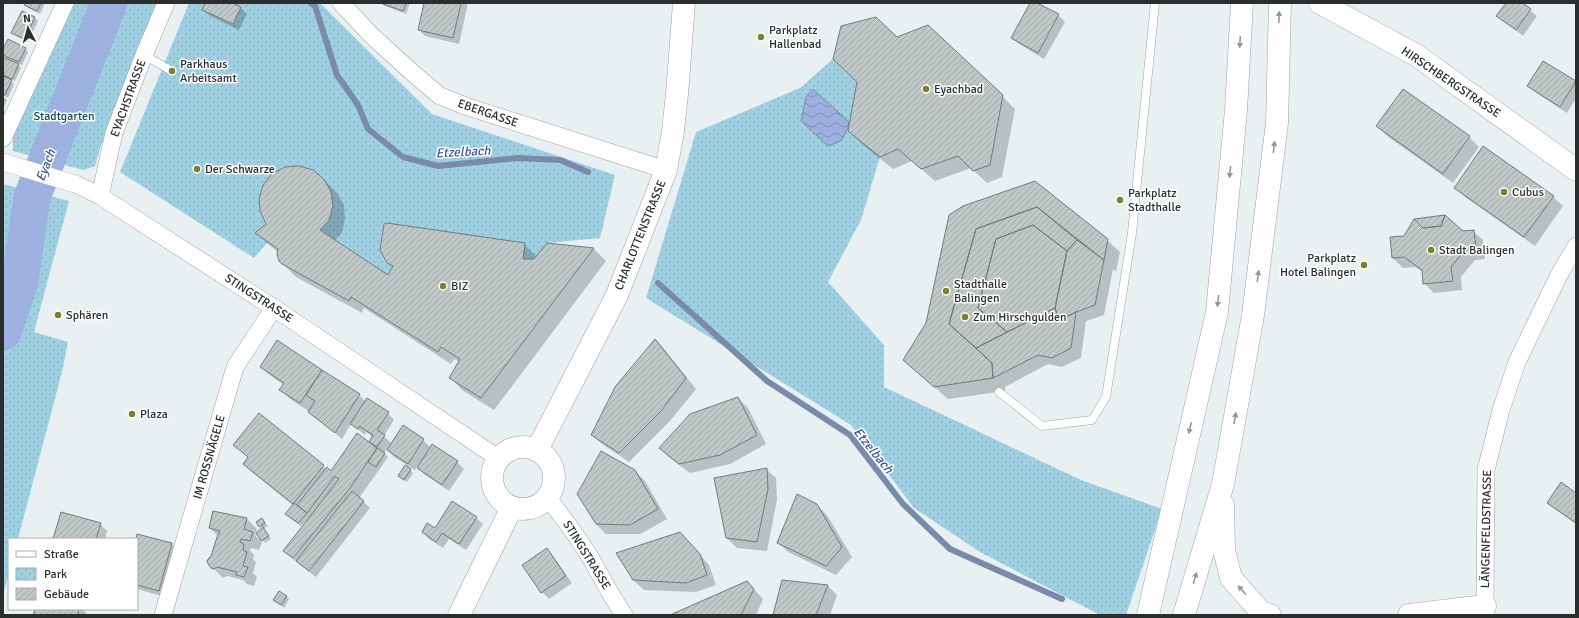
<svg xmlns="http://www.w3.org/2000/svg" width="1579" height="618" font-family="Signika,sans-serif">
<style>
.park{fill:url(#park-dots)}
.water{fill:url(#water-waves);stroke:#7a8aab}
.shadow{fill:#0003;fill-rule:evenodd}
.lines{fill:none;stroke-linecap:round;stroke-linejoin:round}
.stream{stroke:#7a8aab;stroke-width:6}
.river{stroke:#9cb1e0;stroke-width:37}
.building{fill:url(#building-hatch);stroke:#737a7b}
.lane-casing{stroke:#9ba2a4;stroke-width:9}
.street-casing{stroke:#9ba2a4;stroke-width:18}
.secondary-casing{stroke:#9ba2a4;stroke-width:23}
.highway-casing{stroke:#9ba2a4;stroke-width:23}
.lane{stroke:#fff;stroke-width:8}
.street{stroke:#fff;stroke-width:17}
.secondary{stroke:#fff;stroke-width:22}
.highway{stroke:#fff;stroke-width:22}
.oneway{fill:#959697}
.poi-dot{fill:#7e812b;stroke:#fff;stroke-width:1.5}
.labels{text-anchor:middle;stroke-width:3;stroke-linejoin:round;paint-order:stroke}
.poi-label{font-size:12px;fill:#2b2e2f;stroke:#fff;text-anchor:start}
.street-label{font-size:12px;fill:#2b2e2f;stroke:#fff}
.park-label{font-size:12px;fill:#114959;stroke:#fff}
.water-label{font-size:13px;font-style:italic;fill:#3d5591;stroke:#fff}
</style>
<defs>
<pattern id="park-dots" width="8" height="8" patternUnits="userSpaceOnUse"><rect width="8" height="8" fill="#9fd0e1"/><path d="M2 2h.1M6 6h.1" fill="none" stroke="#89b3c1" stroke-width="1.8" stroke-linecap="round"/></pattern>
<pattern id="water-waves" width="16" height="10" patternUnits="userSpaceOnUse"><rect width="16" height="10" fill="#9cb1e0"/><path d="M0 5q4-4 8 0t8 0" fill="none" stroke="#7f90b6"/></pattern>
<pattern id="building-hatch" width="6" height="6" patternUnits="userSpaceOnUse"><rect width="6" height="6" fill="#bfc7c7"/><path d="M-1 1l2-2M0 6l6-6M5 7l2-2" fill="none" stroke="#a4abab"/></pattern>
</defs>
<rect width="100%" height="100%" fill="#e8f0f2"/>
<path class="park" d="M65,3H159L101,145L95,166L83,170L13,151V139L5,132Z
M189,3H320L432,114L615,175L600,238L547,243L534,259H523L387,223L384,224C381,241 375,257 393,266L388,275L320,230L329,220L333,206L331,192L324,179L313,170L299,166L285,167L263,185L259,199L260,211L266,224L268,242L254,258L120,172Z
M833,59L857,82L848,131L880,157L861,220L828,282L884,345V387L1081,480L1162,509L1126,615H1100L980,552L914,508L851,425L646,298L696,132L800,88Z
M3,184L69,201L34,332L68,342L63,368L18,539H9V573L3,595Z"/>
<path class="water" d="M813,89L849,122L848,127L841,141L828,146L801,121L806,97Z"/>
<path class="shadow" d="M26,3H45L40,14L28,8L25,5Z
M206,3H230L240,8L247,14L239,30L210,16L203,10Z
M382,3H410L406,14L385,6Z
M425,3H468L459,44L425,36L419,30Z
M1031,3H1035L1058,15L1065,22L1044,59L1019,44L1012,38Z
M1507,3H1521L1537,16L1523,36L1498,16Z
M35,18L38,21L28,42L16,36L13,33Z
M896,38L1002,96L1015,109L1002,177L987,183L971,168L935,181L912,161L893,169L862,144L849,131Z
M25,48L28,52L22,65L15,62L21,68L15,81L9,79L14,84L8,98L3,95V58L8,60L3,55V51Z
M1544,62L1576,83V98L1567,113L1535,92L1528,86Z
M3,96L7,100L3,109Z
M1377,126L1469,137L1479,147L1453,183L1387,136Z
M324,180L337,193L344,205L345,219L342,233L335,241L388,276L393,268L387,262L524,244L537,257L548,244L594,249L606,261L494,410L462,390L450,377L459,362L454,359L451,364L364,308L362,313L296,277L280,261L278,252L269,245L257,233Z
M1035,182L1107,240L1120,252L1116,272L1113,269L1104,315L1086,321L1081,358L1062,367L1048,364L1005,387V391L948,399L904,360ZM990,317L1011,335L1010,336L990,320Z
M1456,187L1553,197L1563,206L1535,246L1465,197Z
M1473,231L1483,240L1485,259L1475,260L1461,277L1462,290L1434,293L1424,283L1423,272L1415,267L1403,268L1393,258L1391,238Z
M656,340L665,350L696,389L670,421L629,462L602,444L592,435Z
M277,342L359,395L366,402L388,413L394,420L384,436L392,444L423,440L431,448L457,462L464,469L449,491L424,474L417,466L415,470L394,457L387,449L384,453L388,457L359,498L370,508L316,577L294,560L284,551L309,520L308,518L301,526L289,517L293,505L254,474L244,464L249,458L234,444L259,414L331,473L374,447V446L370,442L373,437L366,432L365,435L351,424L342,439L310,412L290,399L281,390L284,385L271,376L261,367Z
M738,398L748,408L766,444L730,464L690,473L670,458L660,448Z
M766,469L776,478L777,500L767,551L737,548L727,538Z
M410,470L413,473L407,482L402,479Z
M634,470L645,481L667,519L640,534H606L596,524Z
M1576,494V524L1555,509L1548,503Z
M817,505L827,515L852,557L836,575L788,552L778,542Z
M476,518L483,524L466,550L449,539L443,548L429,539L423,532Z
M247,519L257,529L255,535L262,543L259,550L251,548L250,551L254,554L253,559L256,562L253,573L257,577L254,586L247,584L243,580L227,576L224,578L222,577L212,567V557L218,536L210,528Z
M262,519L268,526L263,529L271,539L265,543L262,540V529L260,526Z
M100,524L107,531L105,539H54Z
M138,535L172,544L178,551L165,597L137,589Z
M690,543L709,565L716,585L696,592L644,590L633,580Z
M547,550L553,556L572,583L549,599L542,592L524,565Z
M747,582L763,599L756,615H672Z
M828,586L837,595L830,615H774Z
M286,596L289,599L284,608L274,600Z
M36,609H82L86,613V615H35Z"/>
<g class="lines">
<path class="stream" d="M311,3L315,6L337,75L358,105L368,129L403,157L438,166L517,158L560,160L588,172
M658,283L767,381L850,435L903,504L950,549L1062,599
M3,310L11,307"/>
<path class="river" d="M3,332L20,281L32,197L109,3"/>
</g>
<path class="building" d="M25,3H41L37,11L24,5Z
M205,3H232L241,7L233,24L202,10Z
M380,3H406L403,11Z
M424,3H461L453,38L418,30Z
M1030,3H1037L1059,14L1038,53L1011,38Z
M1506,3H1523L1531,9L1516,30L1496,16Z
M22,11L35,17L25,39L11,33Z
M876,17L897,37L928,25L1003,95L990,165L973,171L958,156L921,169L898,149L880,157L848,131L857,82L833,59L841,26Z
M8,39L26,48L19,62L3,55V49Z
M3,57L19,64L12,79L3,75Z
M1543,61L1576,81L1560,107L1527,86Z
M3,76L12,80L5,95L3,94Z
M1403,89L1470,136L1443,174L1376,126Z
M1483,146L1554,196L1524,237L1454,188Z
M299,166L313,170L324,179L331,192L333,206L329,220L320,230L388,275L393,266L387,263L380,250L384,224L387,223L525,243L523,259H534L547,243L594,248L481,398L449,378L460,359L441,347L438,352L351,297L349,301L282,264L279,261L277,254L278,249L255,233L266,224L260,211L259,199L263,185L272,174L285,167Z
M1035,181L1108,239L1104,260L1037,207L976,229L949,324L992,363L993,378L934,387L903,360L926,323L949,215L963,206Z
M1037,207L1077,240L1067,251L1033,225L996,239L978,308L1007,332L976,348L949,324L976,229Z
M1445,215L1463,231L1474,230L1476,249L1465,250L1451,267L1453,281L1423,284L1422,270L1404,257L1392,258L1390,237L1404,236L1414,219L1423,228L1441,226Z
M1445,215L1441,226L1423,228L1414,219Z
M1033,225L1067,251L1055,308L1007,332L978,308L996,239Z
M1077,240L1104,260L1095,305L1076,312L1059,320L1055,308L1067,251Z
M1055,308L1059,320L1076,312L1071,348L1052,358L1038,355L993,378L992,363L976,348Z
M655,339L686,378L661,411L619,453L591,435L615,387Z
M277,340L322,370L300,403L279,390L284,383L260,367Z
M322,370L360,394L335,433L308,412L315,401L306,395Z
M738,397L757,435L720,455L679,464L659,448L690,414Z
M367,398L389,412L377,430L385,435L377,447L369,442L373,435L359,426L358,429L350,424Z
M259,413L324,465L293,504L243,464L248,457L233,445Z
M403,425L424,439L408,464L387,450Z
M357,433L377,448L350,488L293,558L283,551L339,479L335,476L307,513L297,505L327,467L331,471Z
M432,444L458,461L442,485L417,468Z
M377,448L385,453L376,467L368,462Z
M601,451L635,470L658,509L630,525L596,524L577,494Z
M405,465L411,469L404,480L398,476Z
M767,468L768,489L757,542L726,538L714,478Z
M1561,482L1576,493V523L1547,503Z
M352,491L364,501L309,571L296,561Z
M797,494L817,504L842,547L826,566L777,543Z
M452,501L477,517L459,544L442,533L436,542L422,532L427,523L435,528Z
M294,503L307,513L298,523L285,514Z
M213,511L247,518L244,529L253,532L250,541L241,539L240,542L244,544L243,550L247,552L243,566L248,567L244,577L236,575L237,572L217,567L214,569L211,568L207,562L208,559L211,556L218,534H219L220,531L209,528Z
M61,512L101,523L96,539H53Z
M262,518L265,523L259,527L256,522Z
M263,527L269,536L261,541L256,533Z
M680,532L700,554L707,575L686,583L633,580L616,553Z
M137,534L172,543L159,591L137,585V539H136Z
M547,548L566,576L541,593L522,565Z
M782,580L828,585L816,615H773Z
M747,581L754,589L741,615H670Z
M279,591L287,596L281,605L273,600Z
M35,609H79L78,615H33Z"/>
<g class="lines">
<defs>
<path id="lane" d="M144,55L172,71
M999,392L1042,426L1092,420L1106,397L1132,233L1155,3"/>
<path id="street" d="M341,3L372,36L415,75L440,96L468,107L666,170
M3,138L65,3
M3,162L78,185L100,196L274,308L498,458
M100,196L114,133L144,55L166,3
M547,497C562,516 577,536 590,557C601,576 611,596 624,615
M163,615L235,367L274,308
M1486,615L1485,606L1486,470L1501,410L1517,362L1559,275L1576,246"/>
<path id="secondary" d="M1320,3L1416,55L1576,170
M492 478a31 31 0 1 1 62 0a31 31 0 1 1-62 0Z
M537,450L617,295L666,170L673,131L677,94L684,3
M459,615L512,507"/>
<path id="highway" d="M1223,505L1224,550L1231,578L1261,612L1270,615
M1148,615L1217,312L1236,110L1242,3
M1184,615L1223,484L1253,315L1277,123L1280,3
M1409,615L1485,606"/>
</defs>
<use href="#lane" class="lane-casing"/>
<use href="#street" class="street-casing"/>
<use href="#secondary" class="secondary-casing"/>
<use href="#highway" class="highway-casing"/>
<use href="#lane" class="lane"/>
<use href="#street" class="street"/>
<use href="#secondary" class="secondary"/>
<use href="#highway" class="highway"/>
</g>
<defs><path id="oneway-solid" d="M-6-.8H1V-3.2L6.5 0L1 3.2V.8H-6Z"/></defs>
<g class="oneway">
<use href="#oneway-solid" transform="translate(1279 17) rotate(-89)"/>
<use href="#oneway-solid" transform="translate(1240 42) rotate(93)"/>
<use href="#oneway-solid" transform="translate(1274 147) rotate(-83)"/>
<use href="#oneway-solid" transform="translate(1230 172) rotate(96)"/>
<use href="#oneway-solid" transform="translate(1258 276) rotate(-83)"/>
<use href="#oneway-solid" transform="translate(1218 301) rotate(96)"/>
<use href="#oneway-solid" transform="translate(1235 418) rotate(-80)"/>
<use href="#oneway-solid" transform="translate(1190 428) rotate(103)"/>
<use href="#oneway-solid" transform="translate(1195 578) rotate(-74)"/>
<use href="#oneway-solid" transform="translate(1242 590) rotate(-132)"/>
</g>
<g class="poi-dot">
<circle cx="761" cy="37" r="4"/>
<circle cx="172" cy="71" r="4"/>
<circle cx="926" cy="89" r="4"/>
<circle cx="197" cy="169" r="4"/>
<circle cx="1504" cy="192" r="4"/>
<circle cx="1120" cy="200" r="4"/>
<circle cx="1431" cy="250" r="4"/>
<circle cx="1364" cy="265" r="4"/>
<circle cx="443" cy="286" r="4"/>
<circle cx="946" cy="291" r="4"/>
<circle cx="58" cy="315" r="4"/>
<circle cx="965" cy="317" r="4"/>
<circle cx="132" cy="414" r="4"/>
</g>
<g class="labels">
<g class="poi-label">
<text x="769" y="34">Parkplatz<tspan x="769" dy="14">Hallenbad</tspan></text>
<text x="180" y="68">Parkhaus<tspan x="180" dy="14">Arbeitsamt</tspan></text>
<text x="934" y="93">Eyachbad</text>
<text x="205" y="173">Der Schwarze</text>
<text x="1512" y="196">Cubus</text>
<text x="1128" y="197">Parkplatz<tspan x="1128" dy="14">Stadthalle</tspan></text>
<text x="1439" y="254">Stadt Balingen</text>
<text x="1356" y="262" text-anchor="end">Parkplatz<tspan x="1356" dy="14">Hotel Balingen</tspan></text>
<text x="954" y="288">Stadthalle<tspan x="954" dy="14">Balingen</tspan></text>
<text x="451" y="290">BIZ</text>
<text x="66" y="319">Sphären</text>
<text x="973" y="321">Zum Hirschgulden</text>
<text x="140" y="418">Plaza</text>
</g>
<g class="street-label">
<text transform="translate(1451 82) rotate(34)" y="4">HIRSCHBERGSTRASSE</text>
<text transform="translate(128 98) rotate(-70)" y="4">EYACHSTRASSE</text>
<text transform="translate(488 113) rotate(19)" y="4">EBERGASSE</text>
<text transform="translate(640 235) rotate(-68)" y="4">CHARLOTTENSTRASSE</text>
<text transform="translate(259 298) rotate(33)" y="4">STINGSTRASSE</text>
<text transform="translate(209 457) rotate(-74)" y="4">IM ROSSNÄGELE</text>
<text transform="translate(1486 529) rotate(-89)" y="4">LÄNGENFELDSTRASSE</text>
<text transform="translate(587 555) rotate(58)" y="4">STINGSTRASSE</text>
</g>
<g class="park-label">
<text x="64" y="120">Stadtgarten</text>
</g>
<g class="water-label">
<text transform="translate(463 151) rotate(-3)" y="5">Etzelbach</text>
<text transform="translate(45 165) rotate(-69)" y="5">Eyach</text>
<text transform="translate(874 450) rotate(51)" y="5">Etzelbach</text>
</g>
</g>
<rect width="1579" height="618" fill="none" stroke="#2b2e2f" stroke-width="8"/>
<rect x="8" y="538" width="130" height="72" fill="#ffffff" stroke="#aaabac"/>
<rect x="16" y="551" width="20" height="6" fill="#ffffff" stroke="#aaabac"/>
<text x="44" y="558" font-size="12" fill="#2b2e2f">Straße</text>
<rect x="16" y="568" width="20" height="12" fill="url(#park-dots)" stroke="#aaabac"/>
<text x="44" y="578" font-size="12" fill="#2b2e2f">Park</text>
<rect x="16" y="588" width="20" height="12" fill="url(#building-hatch)" stroke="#aaabac"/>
<text x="44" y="598" font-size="12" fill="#2b2e2f">Gebäude</text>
<g transform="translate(28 28) rotate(354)" stroke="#ffffff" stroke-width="3" paint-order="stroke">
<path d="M0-3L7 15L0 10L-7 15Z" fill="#2b2e2f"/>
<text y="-6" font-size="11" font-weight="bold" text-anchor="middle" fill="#2b2e2f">N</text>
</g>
</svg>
